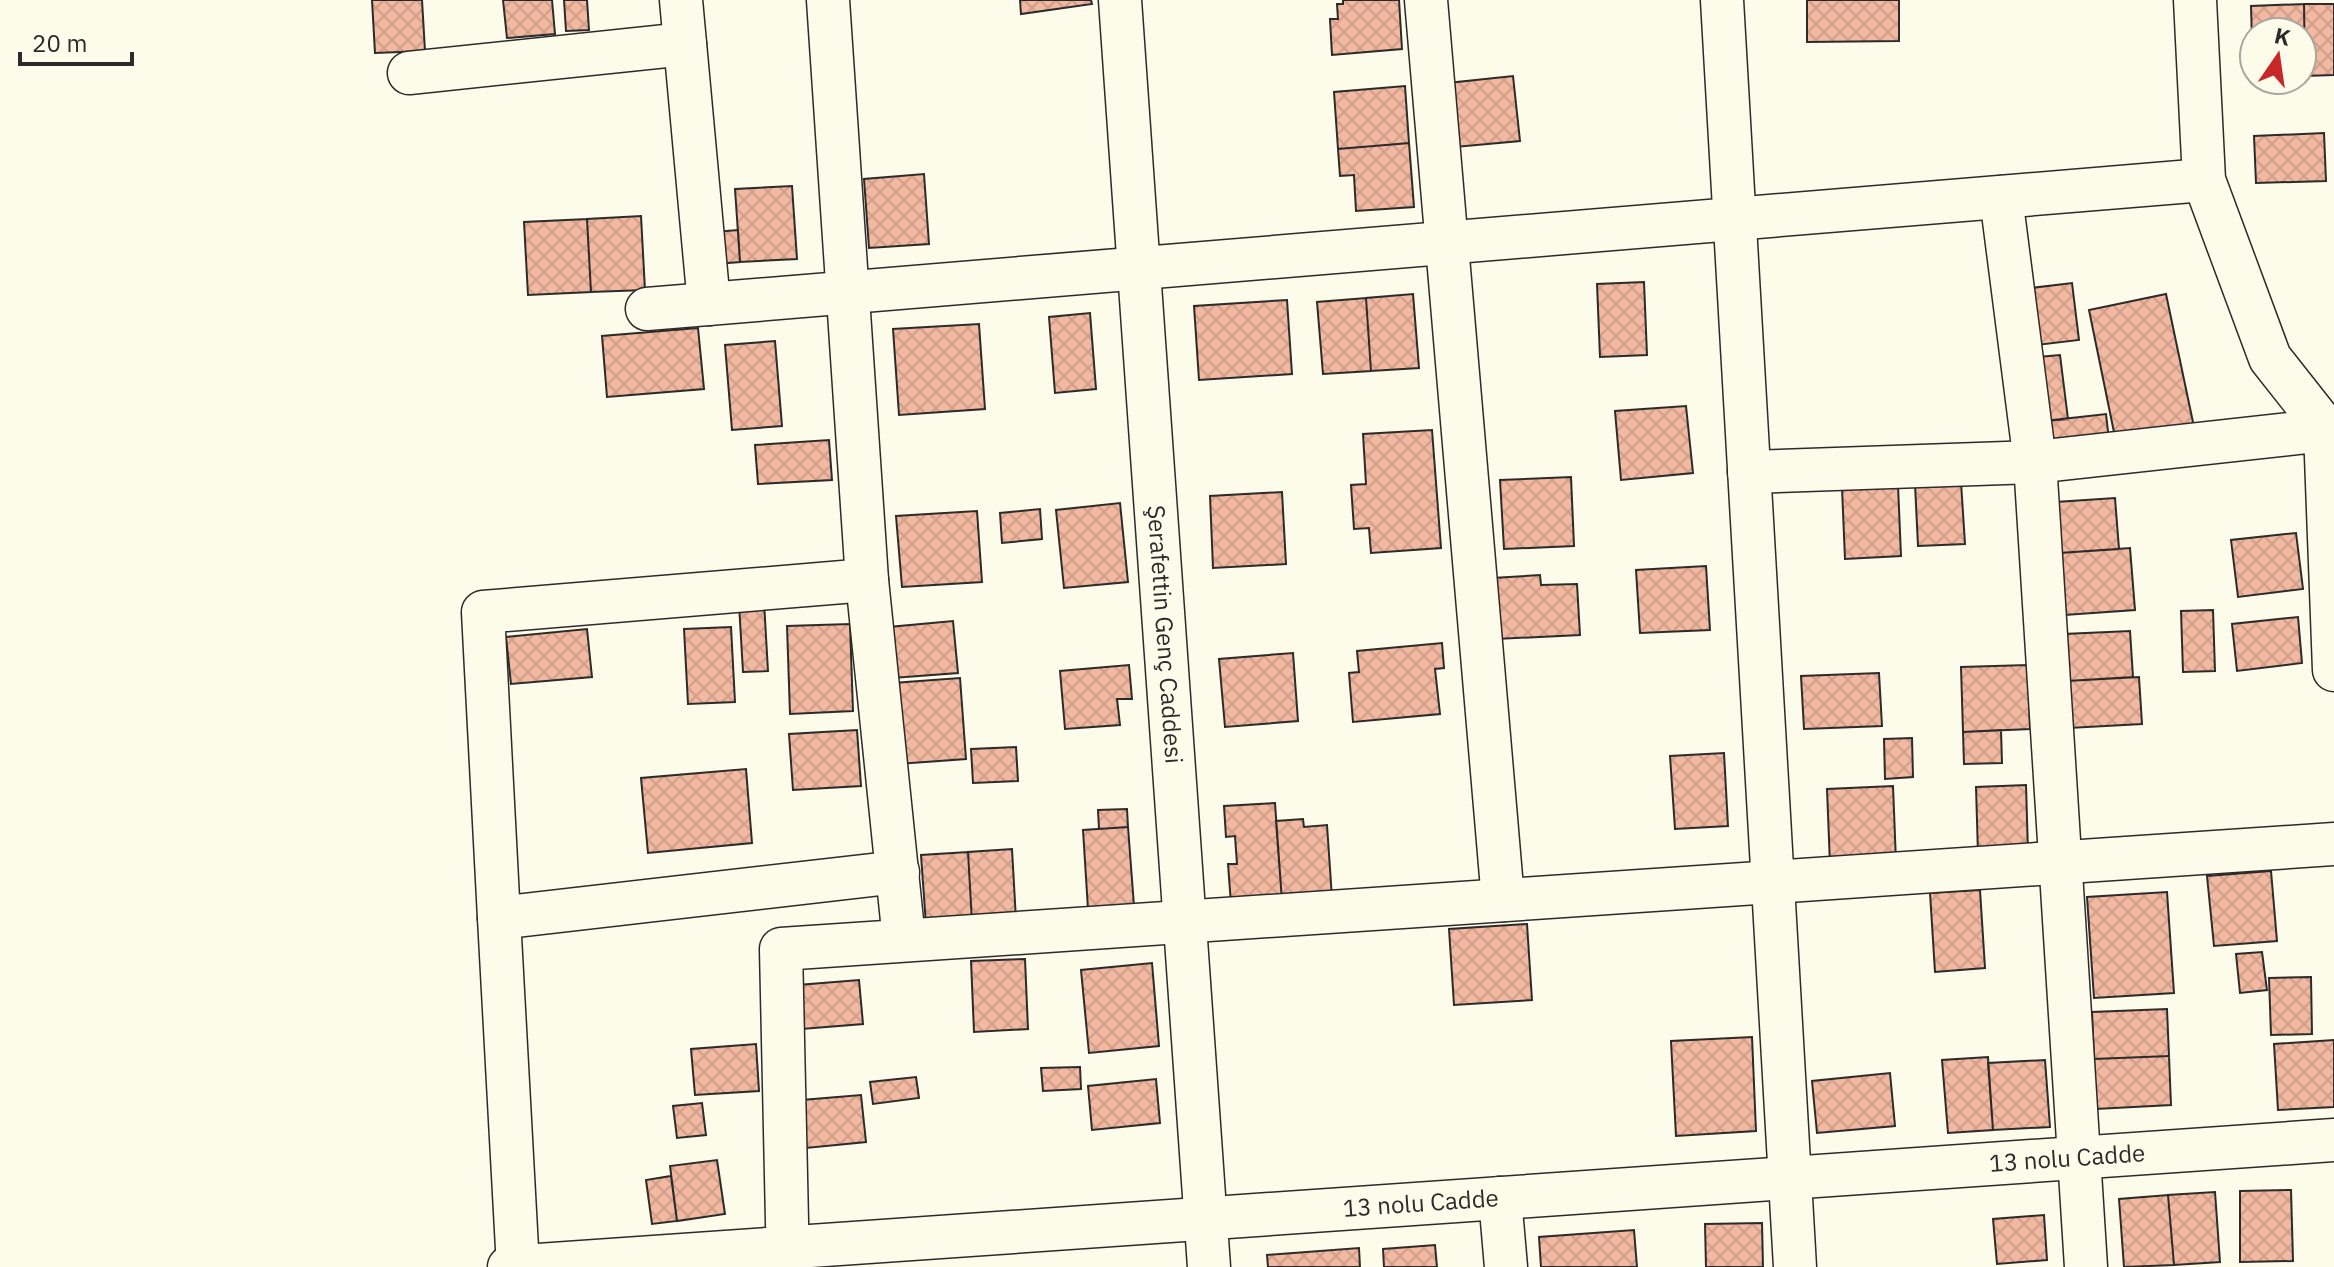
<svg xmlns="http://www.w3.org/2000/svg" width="2334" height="1267" font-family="'IBM Plex Sans',sans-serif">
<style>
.building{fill:url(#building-cross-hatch);stroke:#2b2b2b;stroke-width:2}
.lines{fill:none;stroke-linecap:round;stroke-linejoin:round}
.minor-casing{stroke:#2b2b2b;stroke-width:45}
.minor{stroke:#fdfbea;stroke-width:42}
.labels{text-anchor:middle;stroke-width:6;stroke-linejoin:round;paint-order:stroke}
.street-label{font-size:24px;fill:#2b2b2b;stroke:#fdfbea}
</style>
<defs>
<pattern id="building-cross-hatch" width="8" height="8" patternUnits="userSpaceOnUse" patternTransform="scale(2)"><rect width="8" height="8" fill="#f2b8a0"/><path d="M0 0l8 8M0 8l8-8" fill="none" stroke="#d09e8a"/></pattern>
</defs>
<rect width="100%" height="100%" fill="#fdfbea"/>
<path class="building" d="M372,0H422L425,51L375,53Z
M503,0H552L555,34L507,38Z
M564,0H587L589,30L566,31Z
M1020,0H1091L1092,4L1021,14Z
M1343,0H1399L1402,49L1332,55L1330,19H1338L1337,4H1343Z
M1807,0H1899V41L1807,42Z
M2304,4L2305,76H2302V32H2254L2253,77L2251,6Z
M2304,4H2334V75L2305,76Z
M1513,76L1520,141L1455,147L1448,83Z
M1405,86L1409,143L1338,149L1334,92Z
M2324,133L2326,181L2256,183L2254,136Z
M1409,143L1414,207L1356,211L1354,175L1340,176L1338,149Z
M924,174L929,244L869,248L864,179Z
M792,186L797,259L740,262L735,189Z
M641,216L645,290L591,292L587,219Z
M587,219L591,292L528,295L524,222Z
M738,230L740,262L716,264L714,232Z
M1644,282L1647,355L1600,357L1597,284Z
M2072,283L2079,340L2037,345L2031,288Z
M1413,294L1419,368L1371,371L1366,298Z
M2166,294L2194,427L2116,442L2089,310Z
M1366,298L1371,371L1323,374L1317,302Z
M1287,300L1292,374L1199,380L1194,306Z
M1090,313L1096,389L1055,393L1049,317Z
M979,324L985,409L899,415L893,329Z
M698,328L704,389L607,397L602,336Z
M775,341L782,426L732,430L725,345Z
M2060,355L2068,419L2045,421L2038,357Z
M1686,406L1693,473L1621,480L1615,411Z
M2106,414L2109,440L2048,447L2045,421Z
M1432,430L1441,548L1371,553L1369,528L1354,529L1351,485L1366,484L1363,434Z
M829,440L832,480L758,484L755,445Z
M1571,477L1574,546L1504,549L1500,480Z
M1961,482L1965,544L1918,546L1915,484Z
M1898,485L1901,556L1845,559L1842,488Z
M1282,492L1286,564L1213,568L1210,496Z
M2115,498L2119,549L2060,553L2056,502Z
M1120,503L1128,582L1064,588L1056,510Z
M1040,509L1042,539L1002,543L1000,513Z
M977,511L982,582L902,587L896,516Z
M2296,533L2303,589L2238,597L2231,540Z
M2130,548L2135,610L2065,615L2060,553Z
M1706,566L1710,630L1640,633L1636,570Z
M1540,575L1541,585L1577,584L1580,635L1496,639L1493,578Z
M764,602L768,671L743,672L739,604Z
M2213,610L2215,671L2183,672L2181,611Z
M2298,617L2302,663L2237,671L2232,624Z
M953,621L958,673L893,678L889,627Z
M850,624L853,711L790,714L787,626Z
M731,627L735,702L688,704L684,629Z
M587,629L592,677L511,684L506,637Z
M2130,631L2133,677L2067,681L2064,634Z
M1442,643L1444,668L1435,669L1440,714L1353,722L1349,673L1359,672L1357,651Z
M1293,653L1298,721L1225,727L1219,659Z
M1129,665L1132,699H1117L1120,725L1065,729L1060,671Z
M2028,665L2030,729L1963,732L1961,667Z
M1879,673L1882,726L1804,729L1801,676Z
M2139,677L2142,724L2069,728L2067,681Z
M960,678L966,759L898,764L893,683Z
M857,730L861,786L793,790L789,734Z
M2001,730L2002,763L1964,764L1963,732Z
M1912,738L1913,777L1885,779L1884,739Z
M1016,747L1018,781L973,783L971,749Z
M1724,753L1728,826L1675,829L1670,756Z
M746,769L752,843L648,853L641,778Z
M2026,785L2028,852L1978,854L1976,787Z
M1893,786L1896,862L1830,865L1827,789Z
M1275,803L1282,901L1231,904L1228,864H1237L1235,836L1226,837L1224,806Z
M1127,809L1128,827L1099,829L1098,810Z
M1303,819L1304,827L1327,825L1332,898L1282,901L1276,821Z
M1128,827L1134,906L1088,909L1083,830Z
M1012,849L1016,920L972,922L968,852Z
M968,852L972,922L926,925L921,855Z
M2271,871L2277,941L2214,946L2207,876Z
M1980,890L1985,968L1935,972L1930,893Z
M2167,892L2174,993L2094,998L2087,897Z
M1527,924L1532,1000L1454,1005L1449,929Z
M2262,952L2267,990L2240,993L2236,954Z
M1025,959L1028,1029L974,1032L971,961Z
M1152,963L1159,1046L1089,1053L1081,970Z
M2311,977L2312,1034L2271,1035L2269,978Z
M859,980L863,1024L802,1029L798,985Z
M2167,1009L2169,1056L2094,1059L2092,1012Z
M1752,1037L1756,1131L1676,1136L1671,1041Z
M2334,1040V1107L2278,1110L2274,1044Z
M756,1044L759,1091L695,1095L691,1049Z
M2169,1056L2171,1105L2096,1109L2094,1059Z
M1988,1057L1993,1130L1948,1133L1942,1060Z
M2045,1060L2050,1127L1993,1130L1988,1063Z
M1080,1067L1081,1089L1043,1091L1041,1068Z
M1890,1073L1895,1126L1817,1133L1812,1081Z
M916,1077L919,1098L873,1104L870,1082Z
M1156,1079L1160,1123L1092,1130L1088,1086Z
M861,1095L866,1142L806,1148L802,1100Z
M702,1103L706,1135L677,1138L673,1106Z
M717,1160L725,1214L677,1221L670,1166Z
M671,1176L677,1221L652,1224L646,1180Z
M2291,1190L2293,1261L2240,1262V1191Z
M2215,1192L2220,1262L2174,1265L2168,1195Z
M2168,1195L2174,1265L2124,1267L2119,1199Z
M2044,1215L2047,1260L1997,1264L1993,1219Z
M1762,1223L1763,1267H1706L1705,1224Z
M1634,1230L1637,1267H1541L1539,1237Z
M1435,1245L1437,1267H1384L1383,1249Z
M1359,1248L1360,1267H1268L1267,1255Z"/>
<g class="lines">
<defs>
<g id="minor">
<path d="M681,0L709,304"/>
<path d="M828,0L867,580L904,940"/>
<path id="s1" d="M1120,0L1209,1267"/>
<path d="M1426,0L1503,900"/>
<path d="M1722,0L1795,1267"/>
<path d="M2195,0L2204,180L2270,358L2334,439"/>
<path d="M409,73L685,44"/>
<path d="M2001,197L2035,462L2086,1267"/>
<path d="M647,309L2204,180"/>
<path d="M1749,472L2035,462L2325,430L2334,670"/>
<path d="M867,580L483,612L499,918L898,872"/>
<path d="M499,918L518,1267"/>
<path d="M1500,1198L1506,1267"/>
<path id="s2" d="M509,1267L2334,1140"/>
<path d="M788,1267L781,949L2334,844"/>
</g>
</defs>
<use href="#minor" class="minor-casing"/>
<use href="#minor" class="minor"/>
</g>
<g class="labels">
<g class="street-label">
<text dy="8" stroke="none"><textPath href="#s1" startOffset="636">Şerafettin Genç Caddesi</textPath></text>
<text dy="8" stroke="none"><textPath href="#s2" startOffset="1562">13 nolu Cadde</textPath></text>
<text dy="8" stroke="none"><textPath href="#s2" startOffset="914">13 nolu Cadde</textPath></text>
</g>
</g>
<g transform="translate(2278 56) rotate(13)"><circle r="38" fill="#fdfbea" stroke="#a9a89e" stroke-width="2"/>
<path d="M0-6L14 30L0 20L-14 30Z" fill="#c62828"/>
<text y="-12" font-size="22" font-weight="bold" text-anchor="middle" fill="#2b2b2b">K</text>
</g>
<path d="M20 52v12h112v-12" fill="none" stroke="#2b2b2b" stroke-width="4"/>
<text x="32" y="52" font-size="24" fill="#2b2b2b" stroke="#fdfbea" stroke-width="6" paint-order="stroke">20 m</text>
</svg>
